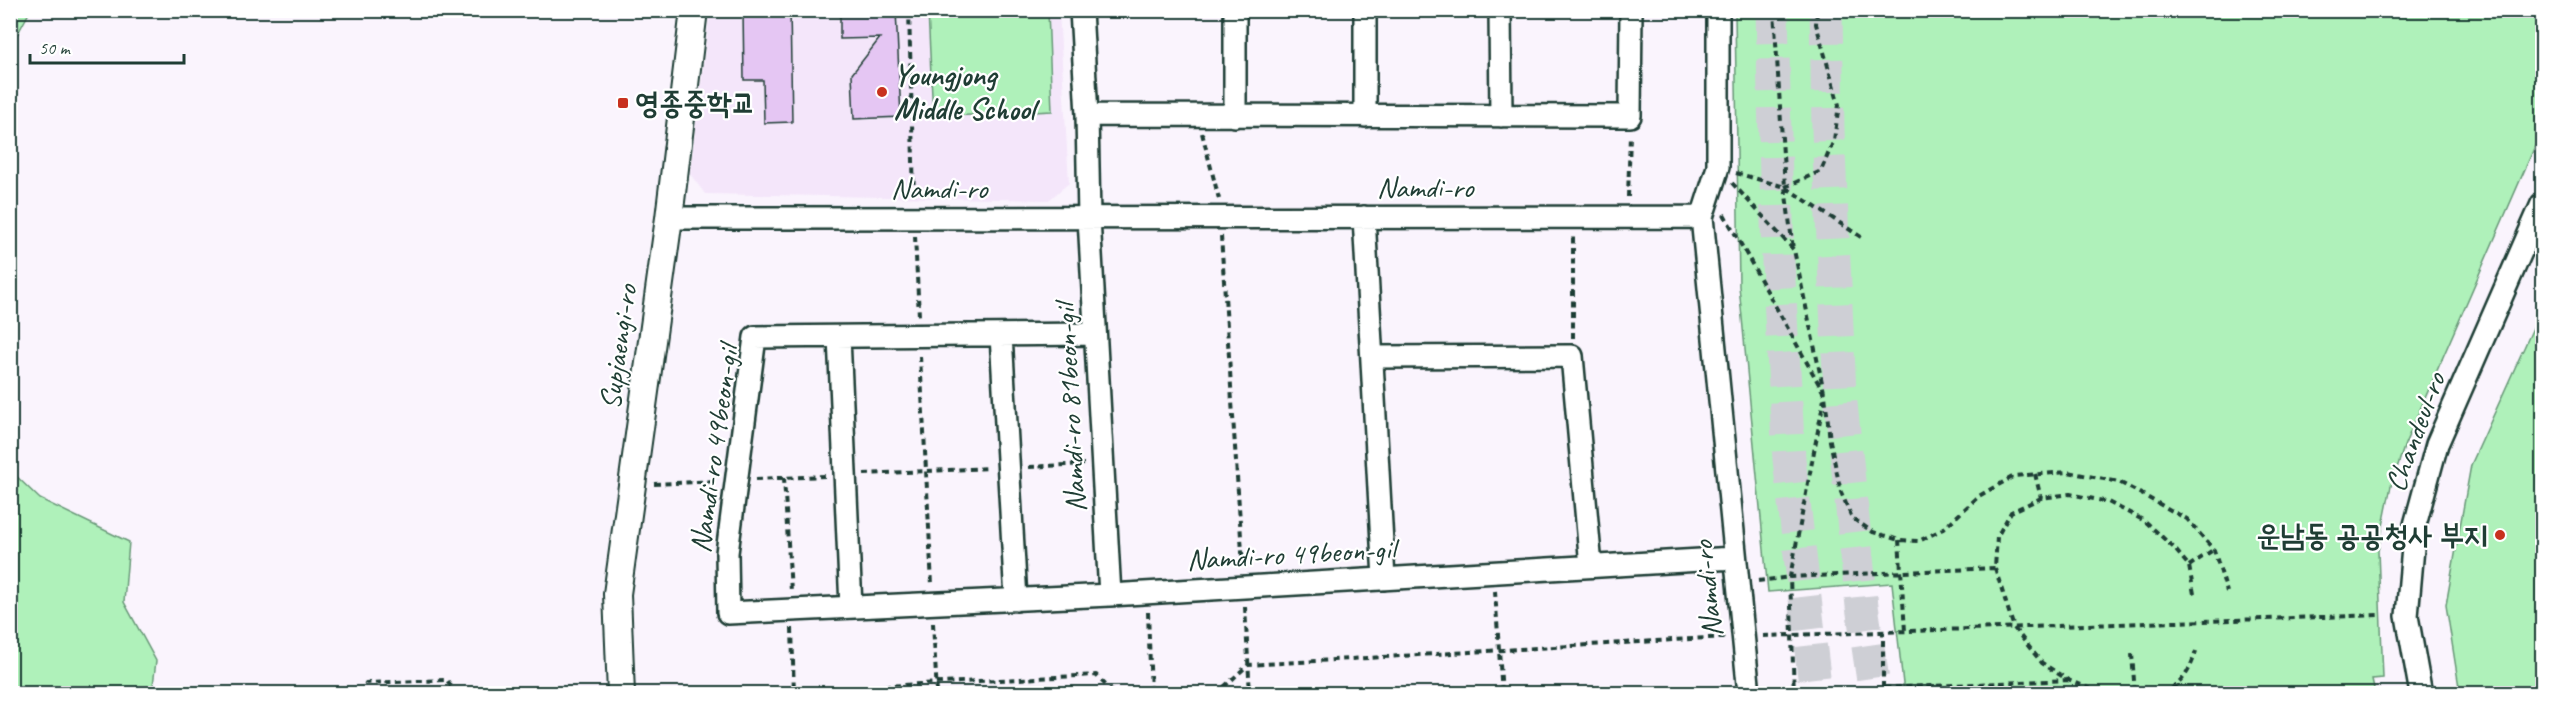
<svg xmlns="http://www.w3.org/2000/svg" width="2553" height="704" font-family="Caveat,'Poor Story',sans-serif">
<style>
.built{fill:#f4e6fa}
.green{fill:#aff1ba;stroke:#679777;stroke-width:1.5}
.building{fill:#e5c6f3;stroke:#1f3d34;stroke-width:1.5}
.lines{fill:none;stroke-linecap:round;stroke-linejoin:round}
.trunk-tunnel{stroke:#cecfd5;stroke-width:33;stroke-dasharray:33 16;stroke-linecap:butt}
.minor-casing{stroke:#1f3d34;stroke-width:26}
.tertiary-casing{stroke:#1f3d34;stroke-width:30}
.path{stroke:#1f3d34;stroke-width:4;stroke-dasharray:6 4.5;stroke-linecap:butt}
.minor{stroke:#fff;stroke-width:21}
.tertiary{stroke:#fff;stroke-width:26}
.poi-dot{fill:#c8321e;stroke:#fff;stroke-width:2}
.labels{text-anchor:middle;stroke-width:4.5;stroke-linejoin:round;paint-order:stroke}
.poi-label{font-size:30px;font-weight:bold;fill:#1f3d34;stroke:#fff;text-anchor:start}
.street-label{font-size:30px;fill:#1f3d34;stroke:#fff}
</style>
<rect width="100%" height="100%" fill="#faf4fd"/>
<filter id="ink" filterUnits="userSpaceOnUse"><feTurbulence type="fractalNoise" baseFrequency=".0167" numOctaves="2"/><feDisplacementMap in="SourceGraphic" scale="12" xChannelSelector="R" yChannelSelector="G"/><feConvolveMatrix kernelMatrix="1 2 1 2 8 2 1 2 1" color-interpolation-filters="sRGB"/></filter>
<g filter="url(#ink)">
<path class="built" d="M710,11H1059L1069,183L1049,200L705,194L690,174Z"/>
<path class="green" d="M11,10L30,11L11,46L10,11Z
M928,11H1048L1052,111L933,117Z
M1735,11H2542V130L2405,444L2391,486L2378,551L2383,678L2372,679L2375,693H1904L1892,583L1768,592L1739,286Z
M2542,308V693H2460L2446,605L2471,465Z
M11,471L40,499L129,542L124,602L156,661L152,693H11Z"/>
<path class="building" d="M743,10H790L792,122L764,123L763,80H744Z
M840,10H896L901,117L854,119L852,74L880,38L840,39Z"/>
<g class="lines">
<path class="trunk-tunnel" d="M1772,10L1778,262L1789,459L1816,694
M1826,10L1828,130L1840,394L1862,606L1875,694"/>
<defs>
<path id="minor" d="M1081,10L1087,115L1089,218L1110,595
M1235,10V116
M1365,10V116
M1500,10L1501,116
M1087,115L1630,116L1631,10
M1364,217L1384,579
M1702,217L1718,167V10
M669,218L1702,217L1749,694
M1095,334L755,337L727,553L728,613L1110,595L1734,558
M1001,335L1016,600
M839,337L851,607
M1372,357L1572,356L1591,566
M2421,694L2407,616L2415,525L2437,444L2542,204"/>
<path id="tertiary" d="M621,694L617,594L669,218L694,10"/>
</defs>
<use href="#minor" class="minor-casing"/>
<use href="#tertiary" class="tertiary-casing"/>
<path class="path" d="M909,10L914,199
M1774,10L1785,187L1793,249
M1202,133L1219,199
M1736,173L1785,187L1861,237
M1732,183L1794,250L1824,392
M1785,187L1821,171L1834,140L1839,105L1816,24L1817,10
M1628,197L1630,135
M1724,214L1825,395L1830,441L1841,492L1852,518L1873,532L1899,540L1919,541L1943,529L1979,496L2014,476L2068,472L2119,482L2187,519L2214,550L2227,592
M915,236L919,316
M1221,236L1243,567
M1573,338V237
M920,356L932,585
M1029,467L1084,464
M864,474L988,468
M2035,474L2041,498
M784,478L791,591
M756,479L826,476
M654,484L716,481
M1899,540L1905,631
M2189,566L2213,550
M1995,568L2014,628L2042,663L2068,680L2103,694
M1758,581L1790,577L1995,568L1997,537L2011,512L2041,498L2070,494L2108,502L2145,521L2174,548L2189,566L2194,594
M1495,591L1502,694
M1245,607L1250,694
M1148,612L1151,694
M933,623L937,694
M792,628L794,694
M1763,636L2381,615
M2132,654L2135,694
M1883,688V632
M1769,693L2068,680
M361,694L366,683L447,680L456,694
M706,694L794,688L801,694
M877,694L883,686L1096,675L1114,694
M1216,694L1248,665L1725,637
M1794,694L1790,577L1824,399
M2162,694C2182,685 2190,671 2196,651"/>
<use href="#minor" class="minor"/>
<use href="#tertiary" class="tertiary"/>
</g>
</g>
<g class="poi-dot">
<circle cx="882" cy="92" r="6"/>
<rect x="617" y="97" width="12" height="12" rx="3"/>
<circle cx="2500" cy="535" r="6"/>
</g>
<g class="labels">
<g class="poi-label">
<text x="894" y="85">Youngjong<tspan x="894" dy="34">Middle School</tspan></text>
<text x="635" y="113">영종중학교</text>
<text x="2488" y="545" text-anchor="end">운남동 공공청사 부지</text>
</g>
<g class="street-label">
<text x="1425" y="197">Namdi-ro</text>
<text x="939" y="198">Namdi-ro</text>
<text transform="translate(618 347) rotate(-82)" y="10">Supjaengi-ro</text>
<text transform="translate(1070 408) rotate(-93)" y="10">Namdi-ro 81beon-gil</text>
<text transform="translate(2415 432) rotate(-70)" y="10">Chandeul-ro</text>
<text transform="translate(714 449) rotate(-82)" y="10">Namdi-ro 49beon-gil</text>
<text transform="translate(1291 554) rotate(-3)" y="10">Namdi-ro 49beon-gil</text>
<text transform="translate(1707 589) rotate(-96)" y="10">Namdi-ro</text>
</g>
</g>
<rect width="2553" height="704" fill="none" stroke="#fff" stroke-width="36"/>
<rect x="18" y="18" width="2517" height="668" fill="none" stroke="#1f3d34" stroke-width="2" filter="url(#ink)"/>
<path d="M30 54v9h154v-9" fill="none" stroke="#1f3d34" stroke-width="3"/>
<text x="39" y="54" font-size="18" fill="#1f3d34" stroke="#ffffff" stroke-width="4.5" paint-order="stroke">50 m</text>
</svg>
